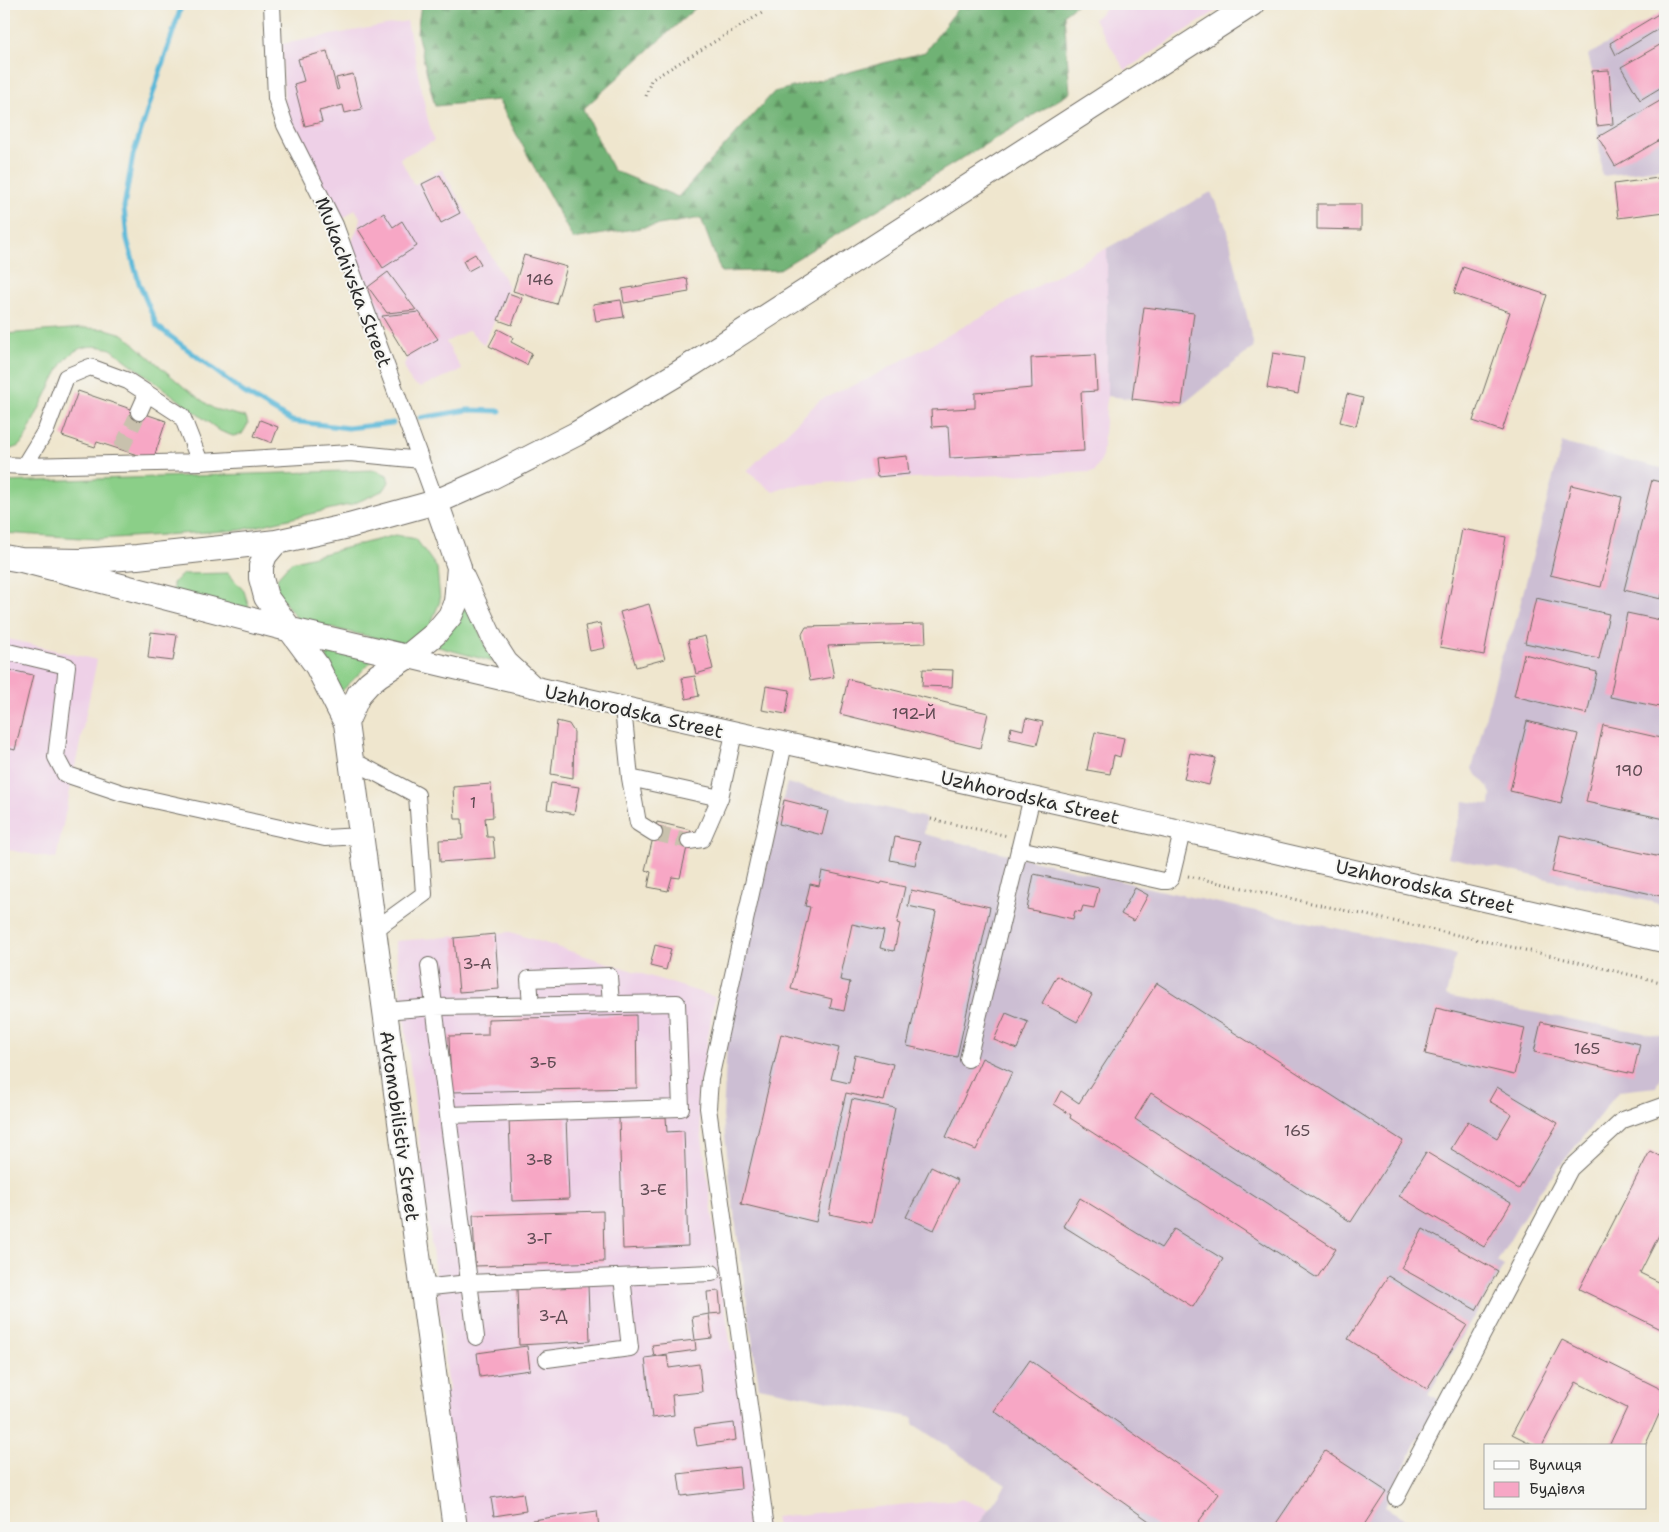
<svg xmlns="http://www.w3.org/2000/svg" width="1669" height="1532" font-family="'Shantell Sans',sans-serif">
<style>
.built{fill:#eed0e7}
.industrial{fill:#ccbed3}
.grass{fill:#8bcf88;stroke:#5b7d5a}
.forest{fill:url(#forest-firs);stroke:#4e6e50}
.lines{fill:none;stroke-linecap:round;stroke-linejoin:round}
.stream{stroke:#5ab8d8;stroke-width:5}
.building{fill:#f7a7c5}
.minor-tunnel{stroke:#c8c1ad;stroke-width:16;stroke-dasharray:16 8;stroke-linecap:butt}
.minor-casing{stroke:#706c64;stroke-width:18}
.major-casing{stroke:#706c64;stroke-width:23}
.highway-casing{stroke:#706c64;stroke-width:26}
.path{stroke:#706c64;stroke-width:3;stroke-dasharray:1 4;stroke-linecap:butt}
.minor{stroke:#fff;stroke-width:16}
.major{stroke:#fff;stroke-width:21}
.highway{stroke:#fff;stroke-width:24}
.labels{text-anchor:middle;stroke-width:4;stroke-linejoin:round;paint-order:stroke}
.number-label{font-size:16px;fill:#5e4a52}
.street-label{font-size:19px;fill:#2b2b2b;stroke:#f6f6f2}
</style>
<defs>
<pattern id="forest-firs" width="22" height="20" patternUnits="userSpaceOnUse" patternTransform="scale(1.25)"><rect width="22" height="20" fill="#70b274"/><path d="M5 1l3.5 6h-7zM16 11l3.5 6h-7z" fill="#5c915f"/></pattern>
</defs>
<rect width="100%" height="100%" fill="#f6f6f2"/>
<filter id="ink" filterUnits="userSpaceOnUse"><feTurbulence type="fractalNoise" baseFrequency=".02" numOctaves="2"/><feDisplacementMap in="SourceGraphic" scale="10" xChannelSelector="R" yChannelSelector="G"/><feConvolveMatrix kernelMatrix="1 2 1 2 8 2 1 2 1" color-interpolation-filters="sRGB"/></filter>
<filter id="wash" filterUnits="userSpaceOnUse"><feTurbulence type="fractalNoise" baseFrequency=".0096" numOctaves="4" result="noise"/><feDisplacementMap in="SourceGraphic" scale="20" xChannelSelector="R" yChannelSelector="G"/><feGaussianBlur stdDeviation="1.12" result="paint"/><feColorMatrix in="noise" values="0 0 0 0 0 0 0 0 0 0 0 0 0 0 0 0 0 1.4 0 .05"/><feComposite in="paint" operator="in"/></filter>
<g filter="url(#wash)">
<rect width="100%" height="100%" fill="#efe6ce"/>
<path class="built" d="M1110,4H1227L1125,70L1094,19Z
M407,21L427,116L434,141L400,158L414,185L442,169L509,287L484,345L469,330L446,342L462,370L420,387L412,383L407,375L404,365L407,357L385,320L374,314L349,249L361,219L355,209L341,221L291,127L284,102L282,44Z
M1107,248V396L1102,459L1094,472L857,480L790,486L773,492L747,471L820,400L868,379Z
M4,638L97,660L56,859L4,849Z
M510,932L715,997L697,1100L731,1350L741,1351L766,1528H455L436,1391H449L395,941Z
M961,1499L989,1509L976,1528H777L775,1517Z"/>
<path class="industrial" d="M1665,10V168L1602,176L1592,71L1588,55Z
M1211,192L1227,228L1254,347L1182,405L1107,396V248Z
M1562,443L1665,469V905L1448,857L1464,801L1490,805L1491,794L1488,787L1472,769L1501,658L1514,628Z
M787,783L926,818L924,834L1158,890L1456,954L1446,996L1665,1037V1065L1656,1087L1619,1091L1534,1199L1497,1262L1504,1266L1428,1394L1438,1399L1384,1507L1424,1528H976L1006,1485L913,1424L914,1418L759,1387L731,1191L723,1116L728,1024Z"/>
<path class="grass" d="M84,328L106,329L123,334L185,388L214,409L246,417L248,424L242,434L233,436L220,431L111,349C71,338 62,362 47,393C39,409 31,425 24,441L17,447L4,451V334Z
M375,470L387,475L389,482L384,490L353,504L241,530L98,539L4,533V482Z
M396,535L416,539L437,568L440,601L430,626L404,644L299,621L278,594L277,578L291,562Z
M228,573L244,591L250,610L173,593V583L183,574Z
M464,601L494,662L431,645Z
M324,649L375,658L340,693Z"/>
<path class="forest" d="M421,4H700L583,109L613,170L678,197L774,92L925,52L961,4H1077L1064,14L1070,93L778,270L721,272L701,218L573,239L498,100L435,106L417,33Z"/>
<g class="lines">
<path class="stream" d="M182,4L133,155L124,207L127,239L139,283L157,326L243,392L292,421L348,428L393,423
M420,418L468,410L500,411"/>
</g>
<g id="blocks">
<path class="building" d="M1665,10V25L1616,55L1610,43Z
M1665,42V85L1640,100L1621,67Z
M327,51L337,90L339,89L336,78L353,74L362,109L345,113L343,105L319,111L322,122L305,126L294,84L304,81L298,59Z
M1609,70L1613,124L1597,126L1592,71Z
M1665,98V137L1615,166L1598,137Z
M440,175L460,213L441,223L422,184Z
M1665,177V212L1618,218L1614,184Z
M1317,204H1361V230L1317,229Z
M384,213L393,227L402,221L417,246L383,268L358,229Z
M475,254L481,264L468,271L463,261Z
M524,255L567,267L556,304L513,291Z
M1463,267L1547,295L1502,431L1473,421L1510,312L1454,293Z
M388,272L416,310L387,313L368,287Z
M687,278L689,292L624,303L622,289Z
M508,293L522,298L512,325L498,320Z
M621,300L624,317L596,321L593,304Z
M1144,307L1194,313L1182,405L1132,399Z
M419,312L438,339L407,357L382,316Z
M498,329L513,337L511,342L532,353L527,365L489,346Z
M1273,353L1304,358L1298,394L1267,388Z
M1095,355L1097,391L1081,392L1084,451L950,458L948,426L932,427L931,410L975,408V393L1032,388L1031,358Z
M78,391L166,421L153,460L97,442L95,447L62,436Z
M1347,394L1363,398L1356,426L1340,422Z
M260,420L278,427L272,443L254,436Z
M907,456L909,474L877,477L875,459Z
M1652,480L1665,483V581L1661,599L1624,590Z
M1571,485L1622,497L1601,587L1550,575Z
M1462,529L1506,537L1484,655L1440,647Z
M1536,598L1609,614L1599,659L1525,643Z
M649,604L665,659L636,667L620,612Z
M1627,613L1665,621V708L1610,697Z
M600,623L605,648L590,651L585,626Z
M925,624L926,643L828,646L834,677L810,681L802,634L806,627Z
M151,632L177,635L173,661L148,658Z
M705,636L713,669L696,674L688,640Z
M1524,654L1597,672L1587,714L1514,696Z
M6,669L33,675L15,750L4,747V679Z
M923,669L953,670L952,687L922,686Z
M695,676L699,696L686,699L682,678Z
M848,679L988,713L980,748L840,714Z
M766,686L790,690L786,714L762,710Z
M1026,718L1043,722L1037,745L1009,739L1011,727L1023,730Z
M557,721L569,724L574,732L573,778L551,774Z
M1527,721L1578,734L1561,803L1510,791Z
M1603,725L1665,739V819L1586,802Z
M1095,732L1124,738L1120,757L1114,755L1110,774L1087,770Z
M1190,753L1216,758L1209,785L1184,779Z
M551,783L579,787L574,814L547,809Z
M491,784L493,817L485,818L487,837H493L495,858L440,862L439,840L463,839L462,819H455L453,787Z
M784,800L828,811L822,835L779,824Z
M657,822L691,830L680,878L672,877L668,891L648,887L651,872L645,870Z
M1560,835L1665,858V897L1552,872Z
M895,837L920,842L915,865L890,860Z
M822,871L881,884L882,882L905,887L897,923L900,924L894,951L880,948L884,931L852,924L840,980L850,982L844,1011L830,1008L832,999L791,989L810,907L805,906L810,884L819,886Z
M1034,874L1099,888L1094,908L1083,906L1081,912L1075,911L1073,919L1027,909Z
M1135,888L1148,895L1134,921L1121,914Z
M911,890L990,907L957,1057L907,1046L936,912L908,906Z
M495,934L499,989L459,992L454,938Z
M655,945L671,949L666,970L650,966Z
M1057,976L1092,995L1077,1022L1042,1003Z
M1157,983L1403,1141L1351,1222L1151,1093L1135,1119L1336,1249L1317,1278L1070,1118L1071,1115L1054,1104L1061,1091L1079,1103Z
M1436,1008L1525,1028L1514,1075L1425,1054Z
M1006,1013L1028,1022L1017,1049L994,1040Z
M636,1015L637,1088L451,1092L449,1036L488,1035V1019Z
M1541,1022L1640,1044L1633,1074L1534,1052Z
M781,1034L839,1048L831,1079L849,1083L855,1055L893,1064L884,1101L846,1093L816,1222L741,1204Z
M982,1058L1012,1072L976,1150L946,1137Z
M1497,1087L1558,1123L1519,1189L1451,1149L1468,1121L1497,1138L1511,1114L1489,1101Z
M852,1099L895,1108L872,1223L829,1214Z
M566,1117L569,1199L512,1201L509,1119Z
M666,1117L667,1132L684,1131L688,1246L623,1249L619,1118Z
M1650,1151L1665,1159V1223L1640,1273L1665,1285V1331L1579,1289Z
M1426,1152L1511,1203L1484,1247L1399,1196Z
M931,1167L958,1180L934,1230L906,1217Z
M1080,1198L1161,1248L1174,1229L1223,1259L1193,1307L1063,1226Z
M603,1211L604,1262L475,1266L473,1215Z
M1423,1229L1498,1271L1476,1310L1401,1268Z
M1388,1276L1467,1325L1427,1389L1348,1339Z
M588,1285L590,1341L519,1345L517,1289Z
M719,1291L721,1313L709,1314L707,1292Z
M709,1314L712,1338L695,1340L692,1317Z
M695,1340L696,1350L654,1356L652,1345Z
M1562,1340L1665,1391V1401L1645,1446H1609L1627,1408L1576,1382L1542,1446H1536L1512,1434Z
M527,1346L530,1370L480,1377L477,1353Z
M667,1355L669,1368L699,1364L702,1392L672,1395L674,1415L652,1418L645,1358Z
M1030,1360L1219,1494L1194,1528H1159L994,1411Z
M734,1423L736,1440L697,1446L694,1428Z
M1325,1451L1386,1491L1362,1528H1273Z
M739,1467L741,1489L681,1496L678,1474Z
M523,1493L526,1511L494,1516L491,1498Z
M597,1511L599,1528H533L532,1520Z"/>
</g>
</g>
<g filter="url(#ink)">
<use href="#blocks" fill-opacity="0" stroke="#706c64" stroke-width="1"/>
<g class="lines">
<path class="minor-tunnel" d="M121,449L139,412
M654,833L689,841"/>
<defs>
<path id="minor" d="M272,4L276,98L285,125L335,225L436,502
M139,412L147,394
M4,465L24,466L200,462L350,453L421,460
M24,466L46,430L66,377L90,367L128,381L182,416L200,462
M4,651L67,666L56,757L65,774L122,793L325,838L360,836
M623,708L630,778L720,798L734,733
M350,759L417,795L424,894L373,931
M630,778L638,823L654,833
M689,841L702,839L720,798
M1019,849L1163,881H1168L1171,878L1182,832
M429,966L476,1337
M531,1005L529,979L609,976L611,1004
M384,1011L434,1007L677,1003L681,1108L448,1115
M968,1059L1032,797
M422,1288L469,1283L712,1273
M547,1359L630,1348L622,1277
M1396,1498L1570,1169L1623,1120L1665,1105
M766,1528L708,1108L710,1079L784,744"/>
<path id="major" d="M459,567L493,640L507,662L534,687
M407,657C596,703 786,743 976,785C1206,836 1436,888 1665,942"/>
<path id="highway" d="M276,542L265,555L261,566V578L266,597L317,666L346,723L455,1528
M4,557L21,560L291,630L407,657
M21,560L80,561L137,557L276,542L349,526L436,502L486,480L576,434L677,374L1252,4
M346,723L359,694L369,683L379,675L407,657L435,634L450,616L456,602L459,567L436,502"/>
</defs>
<use href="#minor" class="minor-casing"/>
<use href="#major" class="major-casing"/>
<use href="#highway" class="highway-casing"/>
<path class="path" d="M646,96L651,80L762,13L764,4
M931,819L1008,836
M1188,876L1548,955L1665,983"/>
<use href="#minor" class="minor"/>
<use href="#major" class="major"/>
<use href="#highway" class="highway"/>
</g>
</g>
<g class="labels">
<g class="number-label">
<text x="540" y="285">146</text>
<text x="914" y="719">192-Й</text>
<text x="1629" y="776">190</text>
<text x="473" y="808">1</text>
<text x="477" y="969">3-А</text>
<text x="1587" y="1054">165</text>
<text x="543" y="1068">3-Б</text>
<text x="1297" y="1136">165</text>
<text x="539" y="1165">3-В</text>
<text x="653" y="1195">3-Е</text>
<text x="539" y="1244">3-Г</text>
<text x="553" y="1321">3-Д</text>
</g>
<g class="street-label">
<text transform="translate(354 282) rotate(69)" y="7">Mukachivska Street</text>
<text transform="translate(634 711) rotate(13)" y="7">Uzhhorodska Street</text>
<text transform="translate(1030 797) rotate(13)" y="7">Uzhhorodska Street</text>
<text transform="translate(1425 886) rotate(13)" y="7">Uzhhorodska Street</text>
<text transform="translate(400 1126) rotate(82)" y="7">Avtomobilistiv Street</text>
</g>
</g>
<rect width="1669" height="1532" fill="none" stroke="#f6f6f2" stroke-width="20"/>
<rect x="1484" y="1444" width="162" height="65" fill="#f6f6f2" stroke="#a5a5a2"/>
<rect x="1494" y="1461" width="25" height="8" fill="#ffffff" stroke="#a5a5a2"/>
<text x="1529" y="1470" font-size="15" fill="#2b2b2b">Вулиця</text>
<rect x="1494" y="1482" width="25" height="15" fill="#f7a7c5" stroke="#a5a5a2"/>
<text x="1529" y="1494" font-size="15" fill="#2b2b2b">Будівля</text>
</svg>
